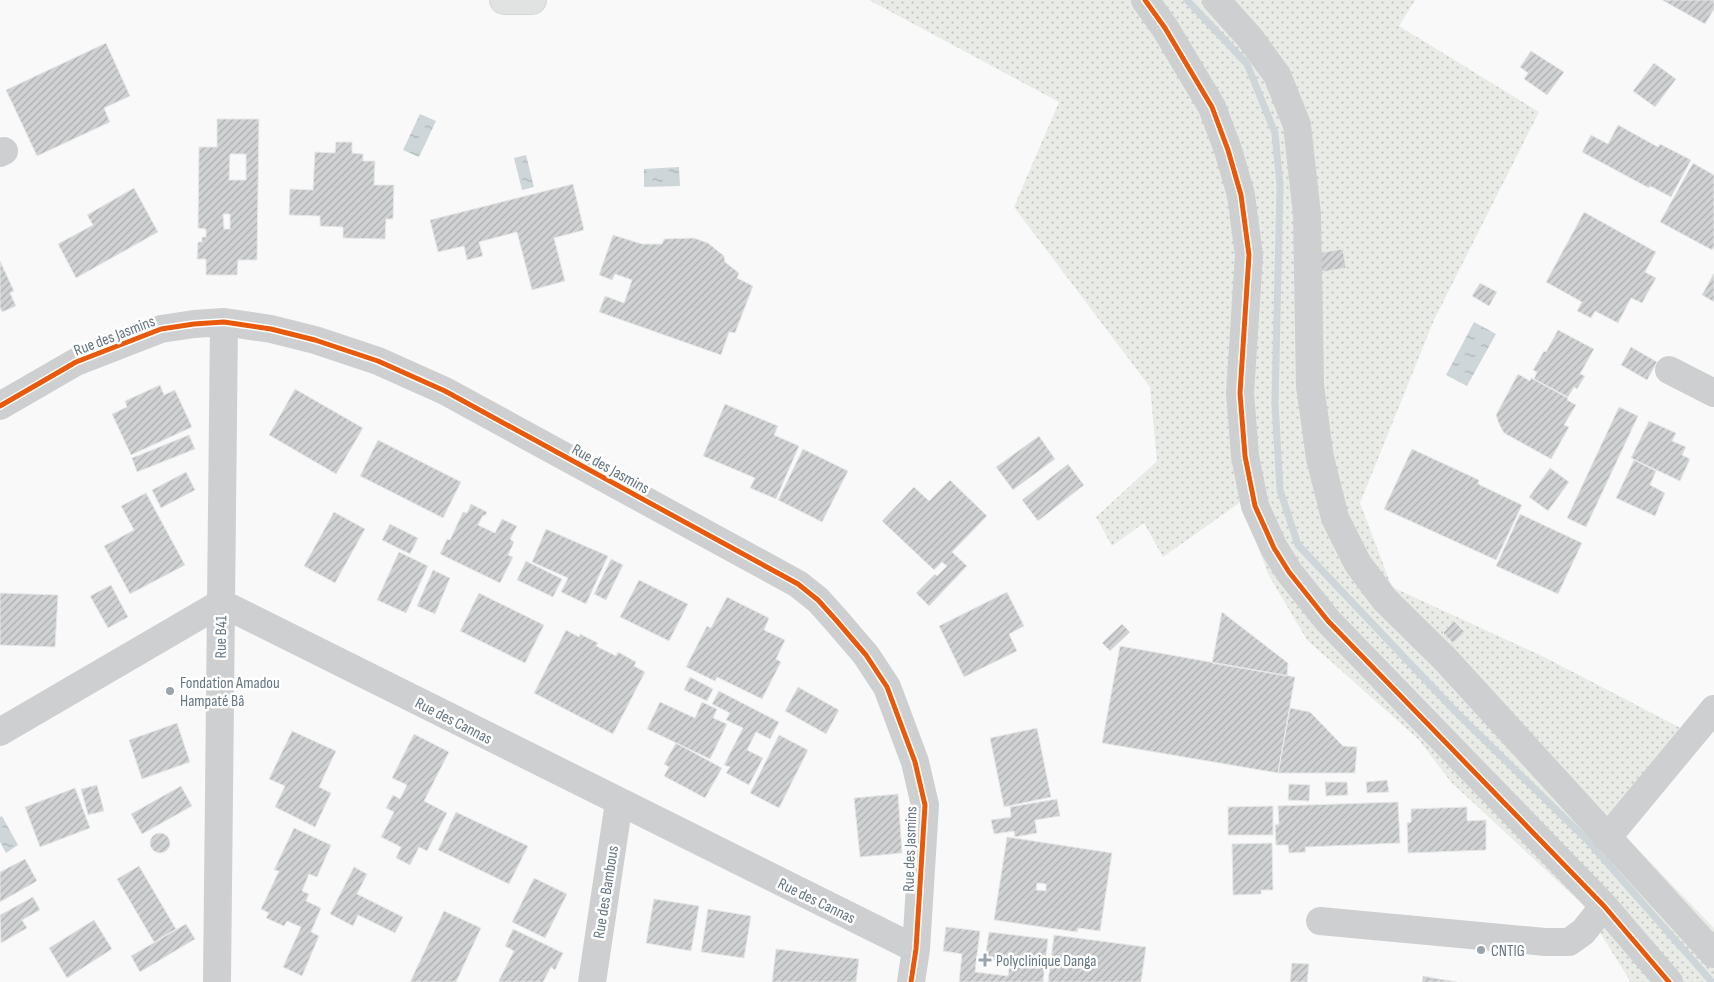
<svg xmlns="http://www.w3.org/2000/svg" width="1714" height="982" font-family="'Sofia Sans Condensed',sans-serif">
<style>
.grass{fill:url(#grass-dots)}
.water{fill:url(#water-ripples)}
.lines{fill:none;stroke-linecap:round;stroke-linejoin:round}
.stream{stroke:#ced6d9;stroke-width:7}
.building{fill:url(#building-hatch);stroke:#e8e8e8;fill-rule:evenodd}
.major-casing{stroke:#d5d6d7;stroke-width:30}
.minor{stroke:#cecfd0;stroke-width:28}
.major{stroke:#e1e2e2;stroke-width:28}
.cycleway-casing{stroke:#fff;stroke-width:8}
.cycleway{stroke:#e8590c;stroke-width:5}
.poi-dot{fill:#99a4ac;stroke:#fff;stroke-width:2}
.labels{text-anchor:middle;stroke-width:5;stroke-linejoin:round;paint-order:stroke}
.street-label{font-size:16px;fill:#657683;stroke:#fff}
.poi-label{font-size:16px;fill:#657683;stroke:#fff;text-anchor:start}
</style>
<defs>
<pattern id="grass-dots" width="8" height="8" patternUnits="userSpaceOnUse" patternTransform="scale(1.25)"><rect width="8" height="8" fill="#e8ebe6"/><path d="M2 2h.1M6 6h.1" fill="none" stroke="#c0c3c0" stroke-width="1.8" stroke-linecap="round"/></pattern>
<pattern id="water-ripples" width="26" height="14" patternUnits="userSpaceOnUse" patternTransform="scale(1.25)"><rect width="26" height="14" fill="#ced6d9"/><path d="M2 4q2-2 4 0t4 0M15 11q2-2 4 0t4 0" fill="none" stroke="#abb2b5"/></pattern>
<pattern id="building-hatch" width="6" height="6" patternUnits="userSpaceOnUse" patternTransform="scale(1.25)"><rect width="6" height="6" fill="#d0d2d3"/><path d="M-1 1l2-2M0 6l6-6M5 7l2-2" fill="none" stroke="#acafb1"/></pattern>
</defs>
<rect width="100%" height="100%" fill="#f9f9f9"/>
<path class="grass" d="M869,0H1415L1399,26L1539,112L1434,320L1360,503L1392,587L1544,657L1698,737L1622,833L1714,928V982H1629V979L1582,904L1451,782L1418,739L1307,640L1268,574L1242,501L1163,557L1144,523L1112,546L1096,517L1157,461L1150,387L1014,207L1059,102Z"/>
<path class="water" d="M420,114L436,121L419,157L403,150Z
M526,155L534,187L522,190L514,158Z
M679,167L680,186L644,187V169Z
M1474,322L1496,334L1467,386L1446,375Z
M2,816L18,845L6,853L0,842V817Z"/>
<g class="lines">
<path class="stream" d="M1187,0L1247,64L1275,133L1280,186L1275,403L1280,490L1298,545L1456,712L1587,840L1712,982"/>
</g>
<path class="building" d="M1662,0H1714V9L1705,24Z
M106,43L130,96L104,108L110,122L37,156L6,90Z
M1531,51L1564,72L1547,95L1524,79L1528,73L1520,67Z
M1654,63L1676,79L1655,107L1633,91Z
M217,119H259L257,260H238L237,275H206V259H197L198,242H202V237H206V229L198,228L199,147H217ZM230,154H246V180H229ZM223,214H230V229H224Z
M1618,125L1658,147L1660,144L1691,160L1671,197L1650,186L1649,188L1582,152L1591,135L1608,144Z
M336,142H352V153L363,154V161H375L374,185H394L393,219H386L385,239L343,238V227L320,226V216L289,215L290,189L313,190L315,152L335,153Z
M1693,163L1714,175V247L1712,250L1660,222Z
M573,184L584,230L554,238L565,281L532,290L517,232L479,242L483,256L467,260L464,246L438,252L430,220Z
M134,188L158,232L76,278L58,244L93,225L87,215Z
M1584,212L1656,252L1645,272L1656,278L1642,303L1631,298L1618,323L1595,311L1591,318L1577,311L1582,302L1546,282Z
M613,235L642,244H662L664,239L694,238L708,243L724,256L725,262L739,273L737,278L753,286L735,333L729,332L721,355L599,312L605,296L624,303L632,280L615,274L612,280L599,275Z
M1343,249L1346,268L1321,272L1318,253Z
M0,261L14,291L10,293L16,306L2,312L0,307Z
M1714,273V302L1702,295Z
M1480,283L1497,292L1489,306L1472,296Z
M1558,330L1594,349L1580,374L1585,376L1577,389L1574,387L1568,397L1534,379L1537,372L1533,370L1544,351L1546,352Z
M1631,347L1657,362L1647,380L1621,365Z
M1518,374L1530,381L1531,378L1568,398L1567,400L1576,405L1564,425L1569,427L1551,459L1504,433L1499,424L1496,415Z
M160,385L164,395L175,390L192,427L131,455L112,414L127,407L125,401Z
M295,389L363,428L336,474L269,435Z
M725,404L778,426L774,435L799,446L776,499L750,488L755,478L703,456Z
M1619,407L1638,416L1586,527L1567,518Z
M1649,421L1676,433L1672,441L1686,447L1682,455L1690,459L1680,481L1631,458Z
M189,435L195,449L137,472L132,458Z
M1039,436L1055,459L1013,490L996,467Z
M378,440L461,482L443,518L360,476Z
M803,449L848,471L822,522L778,500Z
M1412,449L1479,480L1478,484L1522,505L1496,560L1384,509Z
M1634,460L1656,471L1650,485L1665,493L1655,516L1616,498Z
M1068,464L1084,485L1038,521L1022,500Z
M1550,468L1569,482L1548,511L1529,497Z
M186,472L195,490L161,508L152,490Z
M950,480L987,516L952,552L967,566L929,606L916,593L935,574L937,576L947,566L942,562L934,570L882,521L914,487L929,501Z
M146,493L185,565L130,594L104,546L134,530L121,506Z
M471,504L487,512L485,516L483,515L478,525L495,533L502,519L517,526L510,539L514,542L508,555L513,557L500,583L440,554L447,539L450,540L463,512L467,513Z
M334,512L365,529L335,583L304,566Z
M1520,514L1582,543L1558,594L1496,566Z
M390,524L418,538L410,554L382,540Z
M546,529L608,556L586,604L561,592L568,578L532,562Z
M399,552L428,566L406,613L377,600Z
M611,559L623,565L606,600L594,594Z
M526,561L562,579L553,597L517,580Z
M433,570L450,578L435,614L417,606Z
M639,580L688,604L669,641L620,617Z
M111,585L128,617L108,628L90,596Z
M1007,592L1024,626L1009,634L1017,651L964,677L939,626Z
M0,593L58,595L55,647L0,645Z
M479,593L544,625L525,663L460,631Z
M727,597L769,618L764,630L785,640L776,659L781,662L762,699L717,677L715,681L686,667L707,626L711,628Z
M1222,612L1288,663L1287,676L1212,663Z
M1454,621L1465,632L1453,643L1443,633Z
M1122,624L1130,632L1110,651L1102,643Z
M566,630L579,637L580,634L598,643L596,646L616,656L618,652L636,662L634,666L645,672L613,734L534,693Z
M1120,646L1295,677L1278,773L1102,743Z
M690,677L713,689L707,701L684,690Z
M798,687L839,710L826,734L785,711Z
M719,691L779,722L770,739L756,732L747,750L763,758L749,785L726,773L730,767L724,765L743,728L726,720L730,713L712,704Z
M660,702L695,718L702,702L717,709L713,718L727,724L710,759L647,729Z
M1290,708L1310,712L1343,746L1357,747L1355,773H1278Z
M177,723L190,762L142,779L129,740Z
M1037,728L1051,797L1004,807L990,738Z
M292,731L336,751L319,787L331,793L315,827L275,807L285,786L269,779Z
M414,734L449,752L424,801L447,813L427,851L419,847L410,865L396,858L401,847L381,837L394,812L386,808L393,795L400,799L407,785L392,778Z
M779,735L808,750L779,808L750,793Z
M676,743L722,768L705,798L664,776L669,767L664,764Z
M1387,780L1389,792L1367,793L1366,782Z
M1325,782H1347L1348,795L1326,796Z
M1289,784L1310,785L1309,801L1288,800Z
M97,785L104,811L88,815L81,789Z
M181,786L192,806L142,834L131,814Z
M75,788L90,828L40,847L25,807Z
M898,794L902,853L860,857L854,798Z
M1057,799L1060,816L1035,820L1037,833L1015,837L1014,831L994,834L991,820L1011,817L1010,807Z
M1398,802L1400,843L1305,847L1306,852L1289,853L1288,845H1276L1275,825L1279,824L1278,806Z
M1273,806V835H1228V807Z
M1467,807V821L1486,820V850L1408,853L1407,823L1411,822V809Z
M456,812L528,846L509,884L438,850Z
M294,828L331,845L317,877L309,874L302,891L309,894L306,901L321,908L311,932L319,936L302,976L283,967L301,927L287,921L284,926L266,918L269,913L261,909L279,871L274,870Z
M150 843a10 10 0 1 1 20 0a10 10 0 1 1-20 0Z
M1007,837L1112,853L1100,931L1078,928L1077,932L994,920ZM1037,883L1046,884V891L1036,890Z
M1272,843L1273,890H1261V894L1233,895L1232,844Z
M25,859L37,881L0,902V872Z
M139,866L176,929L154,942L117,879Z
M354,867L367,874L357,894L403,917L395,933L358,915L353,926L330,914Z
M534,878L567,894L545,938L512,922Z
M33,897L40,910L22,920L27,928L1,943L0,915Z
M654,899L699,906L691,951L646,943Z
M708,909L751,916L744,958L701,952Z
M444,911L481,928L456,982H410Z
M94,920L112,949L67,978L49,948Z
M186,924L195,939L140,972L131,956Z
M946,927L980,931L975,972L1008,976L1010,962L985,959L989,932L1048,939L1043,982H959L962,954L943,951Z
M513,929L563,953L555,970L551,967L543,982H498L514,951L505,946Z
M1054,935L1146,947L1141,982H1048Z
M776,949L859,959L856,982H772Z
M1292,963L1309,964L1307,982H1290Z
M1423,976L1457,982H1422Z"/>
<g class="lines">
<defs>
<path id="major" d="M504,0H532"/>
</defs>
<use href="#major" class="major-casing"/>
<path class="minor" d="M1145,0L1165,28L1212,107L1228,150L1241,195L1249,255L1240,393L1245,456L1255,506L1274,548L1289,572L1328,621L1604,906L1669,982
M1216,0L1250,38L1277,75L1297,125L1307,214L1310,386L1320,458L1335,518L1358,564L1385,600L1446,660L1714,954
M0,153L4,151
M1669,370L1714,393
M0,406L76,362L161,329L194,324L224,322L271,329L315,340L378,361L445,391L798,584L818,600L836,620L866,655L887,687L915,762L925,805L916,949L911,982
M0,732L221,603L916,949
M1607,838L1714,709
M1320,921L1545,942H1569L1583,932L1604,906
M217,982L224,322
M592,982L619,802"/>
<use href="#major" class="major"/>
<defs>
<path id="cycleway" d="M1145,0L1165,28L1212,107L1228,150L1241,195L1249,255L1240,393L1245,456L1255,506L1274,548L1289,572L1328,621L1604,906L1669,982
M0,406L76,362L161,329L194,324L224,322L271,329L315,340L378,361L445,391L798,584L818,600L836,620L866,655L887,687L915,762L925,805L916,949L911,982"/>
</defs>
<use href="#cycleway" class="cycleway-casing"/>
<use href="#cycleway" class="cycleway"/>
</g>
<g class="poi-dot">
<circle cx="170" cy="691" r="5"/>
<circle cx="1481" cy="950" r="5"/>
<path d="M982.5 952.5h5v5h5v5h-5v5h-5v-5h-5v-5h5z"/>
</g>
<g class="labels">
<g class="street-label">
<text transform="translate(114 335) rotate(-21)" y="6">Rue des Jasmins</text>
<text transform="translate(611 468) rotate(29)" y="6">Rue des Jasmins</text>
<text transform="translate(220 637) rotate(-89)" y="6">Rue B41</text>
<text transform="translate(454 720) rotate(27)" y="6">Rue des Cannas</text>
<text transform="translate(909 849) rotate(-88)" y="6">Rue des Jasmins</text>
<text transform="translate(605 892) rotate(-81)" y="6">Rue des Bambous</text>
<text transform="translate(817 900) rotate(26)" y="6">Rue des Cannas</text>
</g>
<g class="poi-label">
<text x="180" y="688">Fondation Amadou<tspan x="180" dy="18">Hampaté Bâ</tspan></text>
<text x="1491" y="956">CNTIG</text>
<text x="996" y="966">Polyclinique Danga</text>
</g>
</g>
</svg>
